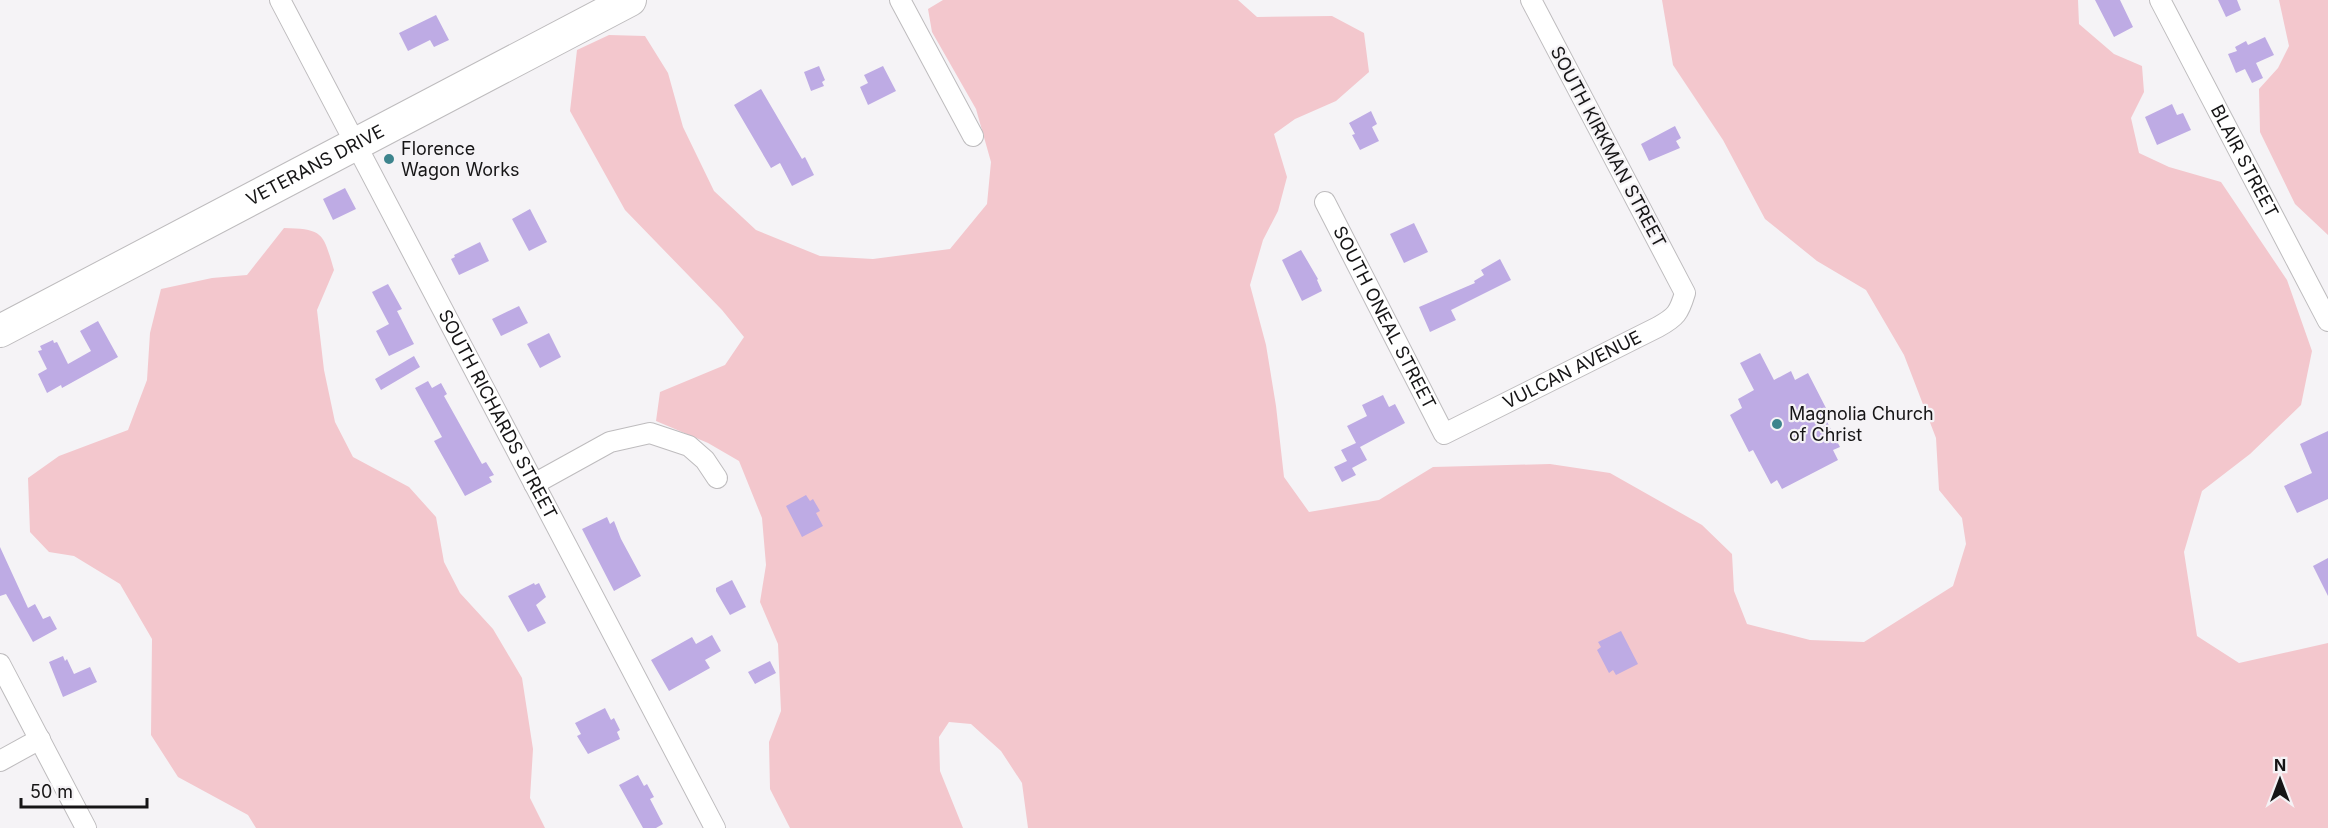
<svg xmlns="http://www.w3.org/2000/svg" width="2328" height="828" font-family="Inter,sans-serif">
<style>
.green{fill:#f3c7cd}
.building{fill:#beabe4}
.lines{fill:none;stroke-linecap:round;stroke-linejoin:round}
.street-casing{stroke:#bebcbe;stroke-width:22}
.primary-casing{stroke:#bebcbe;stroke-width:34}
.street{stroke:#fff;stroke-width:20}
.primary{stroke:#fff;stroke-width:32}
.poi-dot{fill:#3d848d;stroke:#f5f3f6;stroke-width:2}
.labels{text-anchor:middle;stroke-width:4.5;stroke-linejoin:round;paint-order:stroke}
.street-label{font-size:18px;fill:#161516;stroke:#f5f3f6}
.poi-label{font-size:18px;fill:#161516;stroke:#f5f3f6;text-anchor:start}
</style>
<rect width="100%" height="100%" fill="#f5f3f6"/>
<path class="green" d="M943,0H1238L1257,17L1332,16L1364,33L1369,72L1336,101L1295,119L1274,134L1287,177L1278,211L1263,240L1250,285L1266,345L1276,406L1284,477L1309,512L1379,500L1433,467L1550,464L1610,473L1702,525L1732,554L1734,591L1747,624L1810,640L1864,642L1953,586L1966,544L1962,518L1939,490L1936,438L1904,355L1866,290L1817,261L1765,219L1723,140L1673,65L1662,0H2078L2079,24L2114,54L2142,66L2144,92L2131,118L2139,153L2169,167L2221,182L2287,280L2312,351L2301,405L2250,454L2202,491L2184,552L2197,636L2239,663L2328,643V828H1028L1022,783L1001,751L971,724L949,722L939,737L940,771L963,828H790L770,789L769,742L781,711L778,644L760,602L766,565L762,518L739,461L708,443L656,421L660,392L725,365L744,337L722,310L625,210L570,111L577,50L609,35L645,36L668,73L683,127L714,191L756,230L820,256L873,259L950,249L987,204L991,162L976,109L932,32L928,9Z
M2279,0H2328V235L2295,204L2260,132L2259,89L2278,68L2289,46Z
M284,228C324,229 323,233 334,270L317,310L324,370L335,422L353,457L409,487L436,517L444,562L460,593L493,629L522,678L533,749L530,798L545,828H256L248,815L178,777L151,735L152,639L120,584L74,556L49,552L30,532L28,478L59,456L128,430L147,380L150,333L161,289L212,278L247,275Z"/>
<path class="building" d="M2095,0H2120L2133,27L2114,37Z
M2218,0H2237L2241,10L2226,17Z
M436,15L449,40L434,47L430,40L408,51L399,33Z
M2265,37L2274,55L2256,63L2263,78L2252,83L2245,69L2236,73L2228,54L2237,51L2235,47L2246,41L2248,45Z
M819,66L825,80L822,82L824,86L811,91L804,72Z
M883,66L896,91L868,105L860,87L868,83L864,75Z
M761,89L802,159L805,157L814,175L792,186L780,163L771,168L734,105Z
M2172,104L2177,115L2183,113L2191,130L2157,145L2145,117Z
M1371,111L1377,124L1372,127L1379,141L1360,150L1352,135L1355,134L1349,123Z
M1675,126L1681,138L1676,141L1680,148L1649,161L1641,144Z
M345,188L356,209L333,220L323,199Z
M530,209L547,242L529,251L512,219Z
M1414,223L1428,252L1404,263L1390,234Z
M480,242L489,261L459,275L451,259L455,257L454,255Z
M1301,250L1318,279L1317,280L1322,291L1302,301L1282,260Z
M1500,259L1511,280L1451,310L1456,320L1430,332L1419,307L1475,283L1474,281L1484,275L1481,270Z
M388,284L402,309L397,311L414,344L389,356L376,331L389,324L372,292Z
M519,306L528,323L501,336L492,319Z
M98,321L118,357L62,388L61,385L47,393L38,374L47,369L38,351L42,350L40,346L53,340L54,343L57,342L68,364L91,351L80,331Z
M549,333L561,357L540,368L527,344Z
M1760,353L1774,380L1791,371L1795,380L1808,373L1827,410L1822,412L1840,447L1833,450L1838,460L1782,489L1777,480L1771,484L1753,450L1749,452L1730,415L1742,408L1738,399L1754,390L1740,363Z
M414,356L420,367L381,390L375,379Z
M428,381L432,388L441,383L447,394L444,396L482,464L486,462L494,475L489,477L492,482L465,496L434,441L442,437L415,388Z
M1383,395L1389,407L1395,404L1405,423L1360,447L1367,460L1352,468L1356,475L1342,482L1334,467L1347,461L1341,450L1356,443L1347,426L1367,416L1362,405Z
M2328,431V499L2297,513L2284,486L2312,473L2300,444Z
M806,495L810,501L813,499L820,511L816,513L823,526L802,537L786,506Z
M607,517L610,524L614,521L621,539L641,576L614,591L582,529Z
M0,547L28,608L35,604L43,619L50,616L57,629L33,642L6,594L0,596Z
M2328,558V596L2313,566Z
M732,580L746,607L730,615L716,591V588Z
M534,583L535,585L539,583L546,597L536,605L546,623L528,632L508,596Z
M1621,631L1638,664L1616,675L1613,670L1609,673L1597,650L1601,647L1598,642Z
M712,635L721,651L705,660L710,668L669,691L651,660L692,637L696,644Z
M63,656L65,661L67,659L74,674L90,667L97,682L63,697L49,662Z
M770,661L776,673L755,684L748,672Z
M605,708L611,720L614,718L620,730L617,732L620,739L588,754L577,736L581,734L575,723Z
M638,775L644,786L647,784L654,797L650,799L663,824L656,828H643L619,785Z"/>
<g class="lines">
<defs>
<g id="street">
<path id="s1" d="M280,0L715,828"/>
<path d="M900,0L973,136"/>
<path id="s2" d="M2160,0L2328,321"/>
<path id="s3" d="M1325,202L1444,434L1658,327C1676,317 1679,313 1685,293L1531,0"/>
<path d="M534,484L610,442L650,433L689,446L705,460L717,478"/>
<path d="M0,664L86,828"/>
<path d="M0,761L40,739"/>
</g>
<g id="primary">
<path id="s4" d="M0,331L630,0"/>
</g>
</defs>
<use href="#street" class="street-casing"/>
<use href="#primary" class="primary-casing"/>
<use href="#street" class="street"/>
<use href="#primary" class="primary"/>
</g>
<g class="poi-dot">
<circle cx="389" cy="159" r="6"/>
<circle cx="1777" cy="424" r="6"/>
</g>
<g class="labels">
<g class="street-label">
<text transform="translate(1608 147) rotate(62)" y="6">SOUTH KIRKMAN STREET</text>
<text dy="6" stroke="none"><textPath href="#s2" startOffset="182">BLAIR STREET</textPath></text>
<text dy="6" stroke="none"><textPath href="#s4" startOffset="356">VETERANS DRIVE</textPath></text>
<text dy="6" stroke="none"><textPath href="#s3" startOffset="130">SOUTH ONEAL STREET</textPath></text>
<text dy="6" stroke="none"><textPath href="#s3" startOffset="404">VULCAN AVENUE</textPath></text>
<text dy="6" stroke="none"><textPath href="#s1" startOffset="468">SOUTH RICHARDS STREET</textPath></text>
</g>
<g class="poi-label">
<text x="401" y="155">Florence<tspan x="401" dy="21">Wagon Works</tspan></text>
<text x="1789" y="420">Magnolia Church<tspan x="1789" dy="21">of Christ</tspan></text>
</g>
</g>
<g transform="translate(2280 780)" stroke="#f5f3f6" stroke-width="4.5" paint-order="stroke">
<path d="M0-4.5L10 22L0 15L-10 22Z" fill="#161516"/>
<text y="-9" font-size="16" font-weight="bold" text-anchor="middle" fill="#161516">N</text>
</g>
<path d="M21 798v9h126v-9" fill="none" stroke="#161516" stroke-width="3"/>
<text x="30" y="798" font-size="18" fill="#161516" stroke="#f5f3f6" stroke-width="4.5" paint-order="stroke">50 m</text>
</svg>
